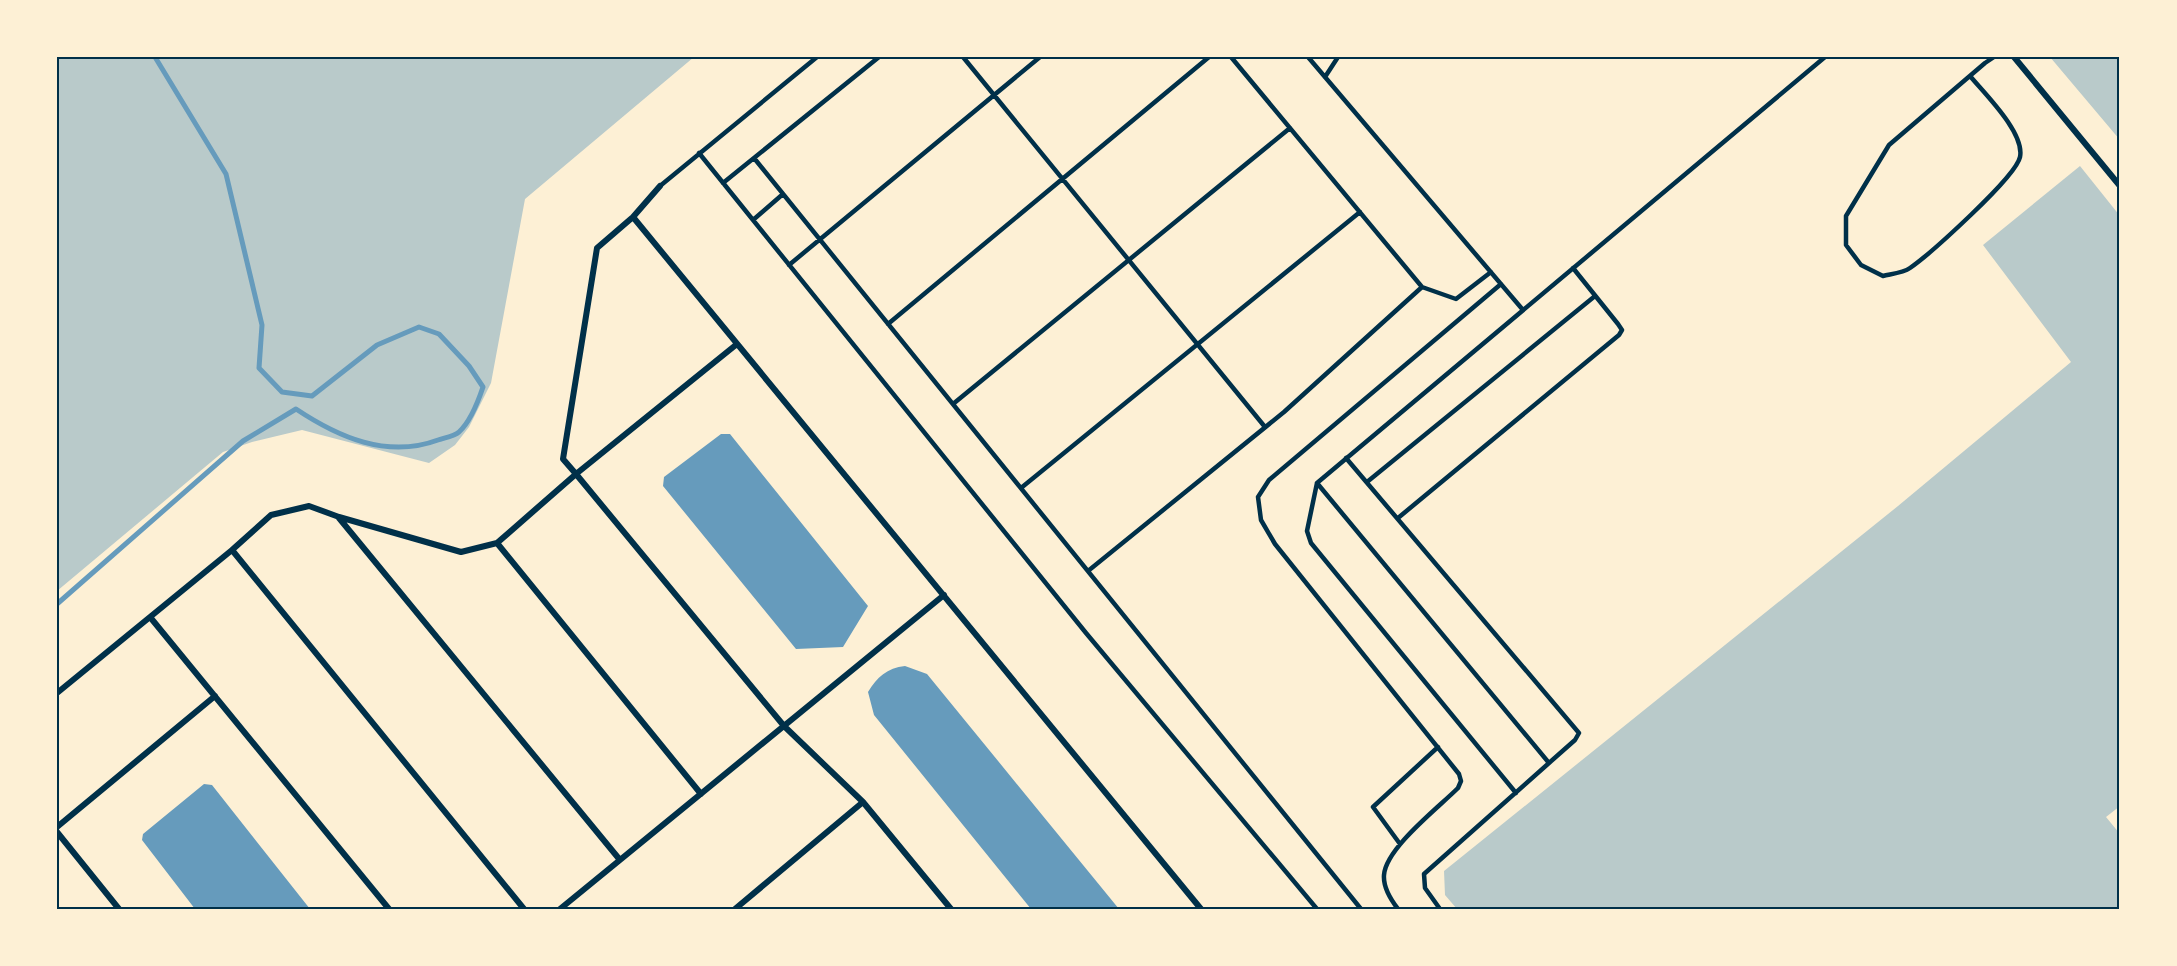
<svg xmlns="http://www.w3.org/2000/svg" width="2177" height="966" font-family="Quicksand,sans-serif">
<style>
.green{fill:#b9caca}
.water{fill:#669bbc}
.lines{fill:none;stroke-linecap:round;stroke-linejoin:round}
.stream{stroke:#669bbc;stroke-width:5}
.service{stroke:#003049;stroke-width:4.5}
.minor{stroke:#003049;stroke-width:6}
.neatline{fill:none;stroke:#003049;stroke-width:2}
</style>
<rect width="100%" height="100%" fill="#fdf0d5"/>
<path class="green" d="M57,57H694L525,199L491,383L469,427L455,445L429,463L302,430L252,442L223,452L57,591Z
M2051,57H2120V140L2050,57Z
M2080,166L2120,216V806L2106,817L2120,834V909H1457L1445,895L1444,871L1898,506L2071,362L1983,245Z"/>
<path class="water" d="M721,434H730L868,606L843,647L796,649L663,486L664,477Z
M905,666L927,674L1119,909H1031L874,715L868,692C877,677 887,668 905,666Z
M204,784L212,785L310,909H195L142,840L143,834Z"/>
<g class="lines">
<path class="stream" d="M57,604L243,441L296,409C338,437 387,459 438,440C444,438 455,436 459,432C471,421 478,402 483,387L469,366L439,334L419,327L377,345L312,396L282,392L259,368L262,325L226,174L155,57"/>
<path class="service" d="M963,57L1265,427
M1231,57L1422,287L1456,299L1491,272
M1308,57L1523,310
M1970,76C1985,94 2025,133 2020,157C2016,177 1930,254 1910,268C1903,273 1891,274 1883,276L1861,265L1846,245V216L1889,145L1985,63L1994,57
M1325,77L1338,57
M699,153L1086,633L1317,909
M754,158L1361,909
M723,183L879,57
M660,186L817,57
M753,220L783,194
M789,265L1040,57
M888,324L1209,57
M953,404L1290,128
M1346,458L1579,733L1575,740L1549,763
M1367,482L1595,296
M1317,483L1307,531L1311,543L1516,793
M1021,488L1360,212
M1398,518L1619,335L1622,330L1618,324L1573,268
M1088,571L1284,412L1422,287
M1400,844L1373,807L1438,747
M1398,909C1391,900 1383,888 1384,875C1386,848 1438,808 1458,788L1461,781L1459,774L1275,544L1261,520L1258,497L1269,480L1501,284
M1440,909L1425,888L1424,874L1549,763L1317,483L1825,57"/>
<path class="minor" d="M2014,57L2120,186
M633,217L1201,909
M737,344L576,474L784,726L863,802L951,909
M339,518L620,860
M497,543L701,794
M232,550L524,909
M150,617L389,909
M57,693L232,550L271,515L309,506L339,517L461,552L497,543L576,474L563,459L597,248L633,217L660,186
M57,827L215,696
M57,832L119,909
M560,909L944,595
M735,909L863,802"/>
</g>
<rect width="2177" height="966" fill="none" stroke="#fdf0d5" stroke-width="117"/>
<rect x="58" y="58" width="2060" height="850" class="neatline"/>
</svg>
